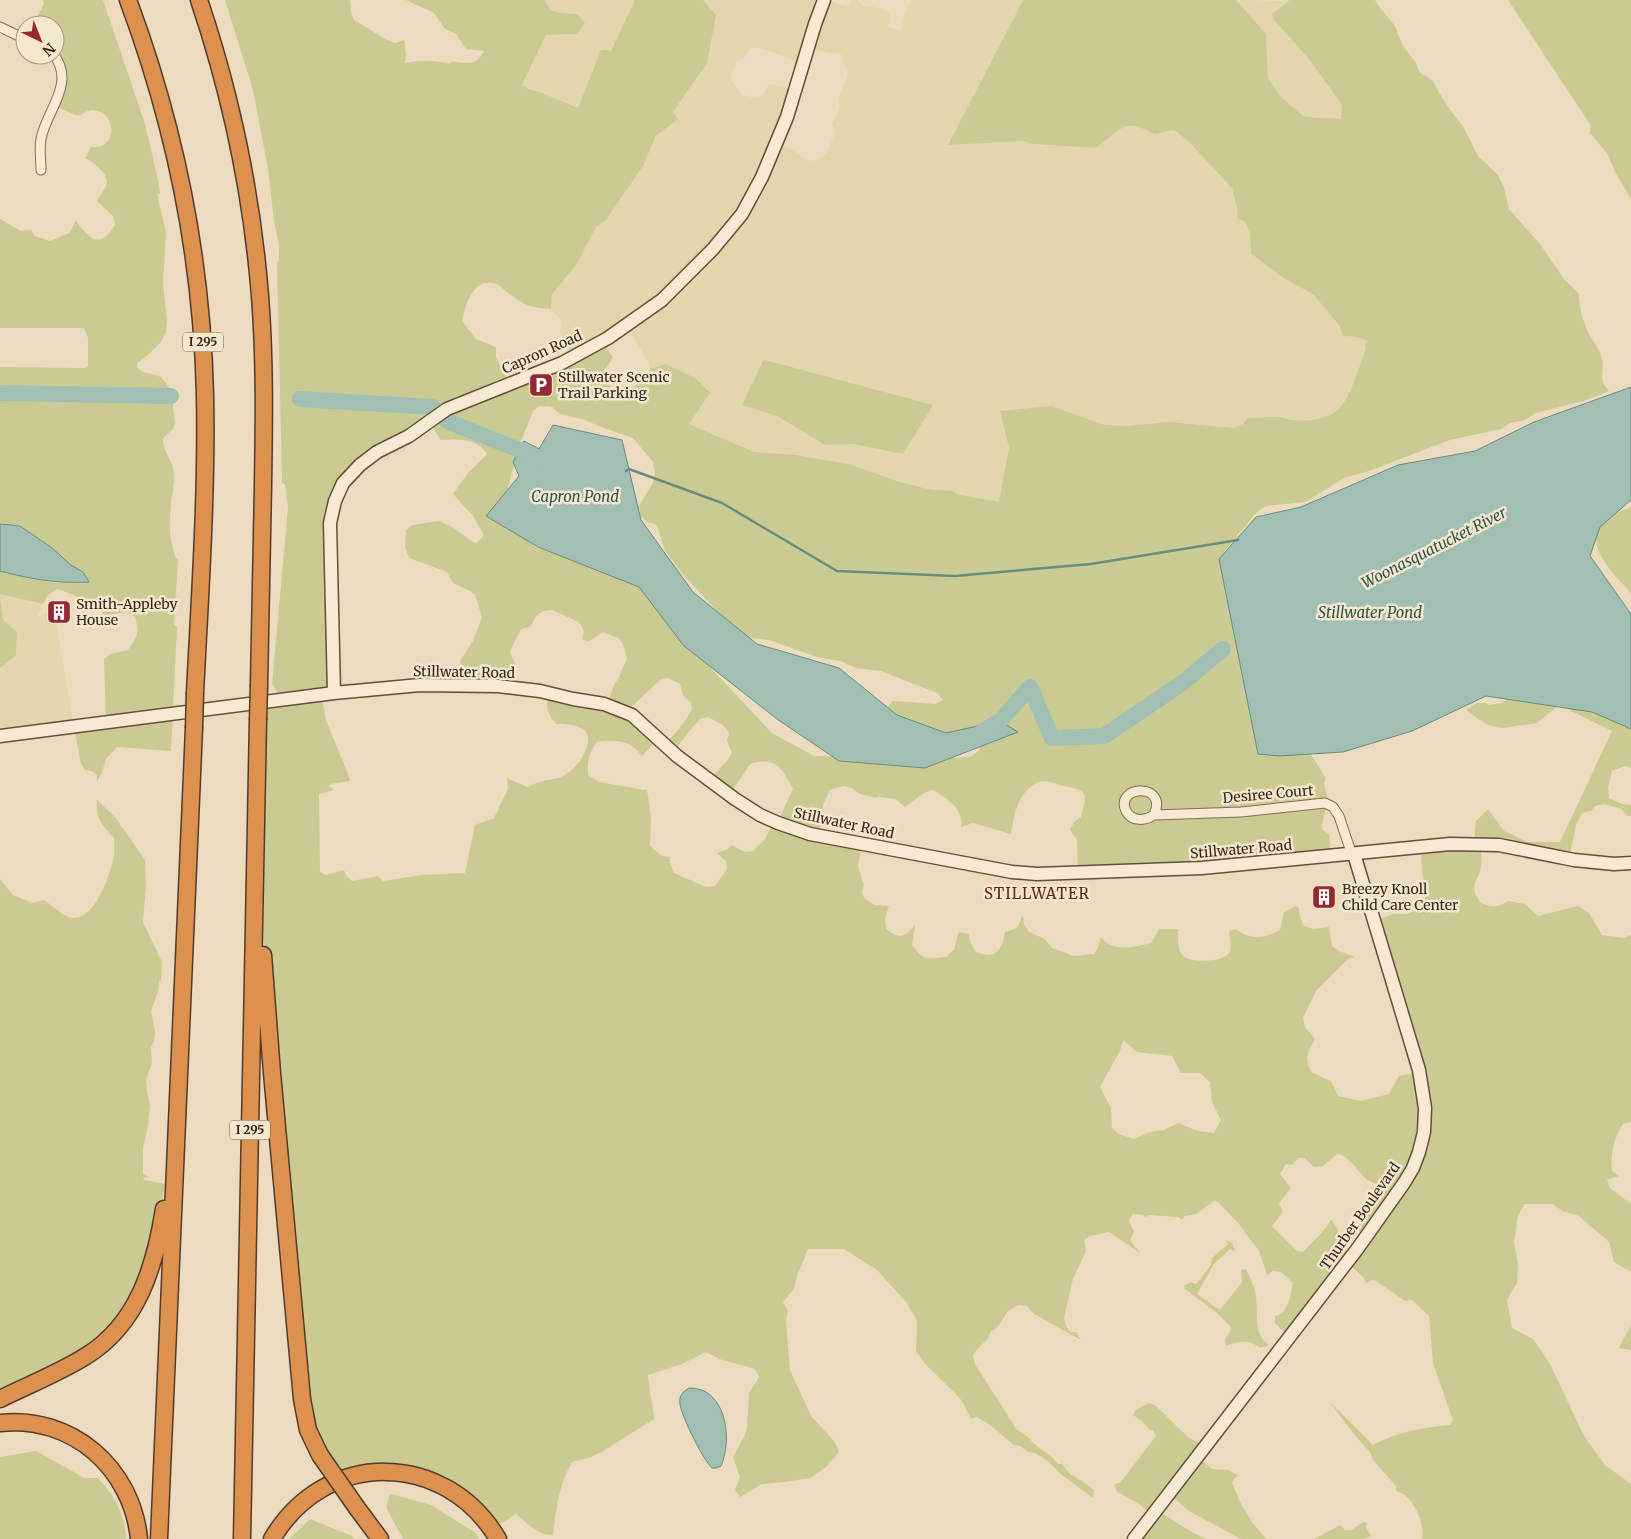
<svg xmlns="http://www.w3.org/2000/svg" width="1631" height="1539" font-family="Merriweather,serif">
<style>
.farmland{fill:#e3d5ac;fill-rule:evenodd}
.green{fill:#cacb93;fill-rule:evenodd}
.water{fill:#a2bfb4;stroke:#6a8c80}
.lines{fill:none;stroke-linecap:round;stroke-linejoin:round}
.stream{stroke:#6a8c80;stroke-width:2.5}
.river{stroke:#a2bfb4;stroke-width:16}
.street-casing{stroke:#866c58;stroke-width:11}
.secondary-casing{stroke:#674d3b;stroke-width:15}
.highway-casing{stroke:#533b2c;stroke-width:19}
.street{stroke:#f8e9d2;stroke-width:9}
.secondary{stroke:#f8e9d2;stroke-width:12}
.highway{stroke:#dd914f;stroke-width:16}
.highway-bridge-casing{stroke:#533b2c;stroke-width:19;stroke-linecap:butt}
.highway-bridge{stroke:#dd914f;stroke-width:16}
.labels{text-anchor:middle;stroke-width:5;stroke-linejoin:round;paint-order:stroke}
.shield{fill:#f5e6ce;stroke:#6f6051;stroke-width:1}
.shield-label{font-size:12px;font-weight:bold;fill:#35261c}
.street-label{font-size:14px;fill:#35261c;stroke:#f5e6ce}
.poi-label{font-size:14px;fill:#35261c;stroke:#f5e6ce;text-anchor:start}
.water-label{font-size:15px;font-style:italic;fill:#2b554e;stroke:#f5e6ce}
.neighbourhood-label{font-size:15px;letter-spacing:1px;fill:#61241c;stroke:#f5e6ce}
</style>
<rect width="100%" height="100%" fill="#eddbbf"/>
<path class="farmland" d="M545,0H635L611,52L608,50L601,51L578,108L537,91L530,90L522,86L546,35L577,34V14L554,13L546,7Z
M703,0H828L847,7L853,0H857L862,5L883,9L890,14L891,21L888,27L900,31L902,27L905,12L911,0H1023L948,145L1024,141L1032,144L1096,148L1117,131L1126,126H1137L1155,134L1174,130L1187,140L1232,188L1237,208L1238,219L1244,221L1250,233L1251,255L1282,277L1314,295L1338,324L1344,336L1357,337L1368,341L1355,380L1341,406L1325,418L1309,420L1284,419L1243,424L1233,428L1170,422L1125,426L1105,425L1051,406L1000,412L1009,448L1000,502L957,494L954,491L928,489L900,482L849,464L796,455L754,452L689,424L710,393L665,364L650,369V365L625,323L569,354L560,330L563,322L551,309L552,294L577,264L596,227L606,220L643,166L656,136L678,119L672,112L716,15ZM807,46L828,53L841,54L844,65L848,71L847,78L838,99L840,105L838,114L832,123L835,133L827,152L823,156L816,160L807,161L793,150L777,142L794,89L769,84L764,93L757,97H750L741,94L730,78L736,62L745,57L749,50L754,47L769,51L799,62Z
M1236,0L1289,1L1273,19L1309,59L1342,105L1341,119L1306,117L1302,115L1281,97L1268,78L1266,34Z
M0,594L43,604L37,617L54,611L74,727L0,738V668L3,620Z"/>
<path class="green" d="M43,0H103L145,124L159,184L160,194H157L166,232L163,284L167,322L166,332L161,342L148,355L137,363V367L141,371L161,377L171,390L175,423L173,429L163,438C162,451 172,459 174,472C175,482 172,493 171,503C169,521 169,541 176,558L178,559L174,625L177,627L171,751L117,747L106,759L102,772L97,781V775L92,771L85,770L81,764L74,728L106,721L104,659L110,654L128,650C137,637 140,633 135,617L127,612L105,615L97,609L82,613C83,595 71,594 57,589L48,595L43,604L0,594V571C29,579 59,586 89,582L83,572L71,565L52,548L20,526L0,524V367L85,368L88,366V338L84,328H0V219L21,231L31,230L35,236L50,241L69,233L76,221C90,239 99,250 115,225L113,216L97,201C100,195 106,188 107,182C107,172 93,162 85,158L91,147C94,147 100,147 103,145C118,137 112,111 93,110C88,110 82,114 78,116L57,107L62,81L55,55V25H33L44,4Z
M225,0H350L351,12L354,20L387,40L395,43L404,40L406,54L405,63C421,60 434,60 450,64L452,61C466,64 477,66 484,51L466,49L456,34L445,29L434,13L406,0H545C549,15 563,13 577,14L585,23L577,34L546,35L522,85L530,90L537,91L578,108L601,50H608L611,51L635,0H703L716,15L707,63L673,112L678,119L656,136L643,166L606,220L596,227L577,264L552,294L551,309C531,308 524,305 508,293C505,291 500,285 496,284C473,277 466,304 462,321L476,339L496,347V357L506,378H509L547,366L601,338L613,358L603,372L607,383L618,393C632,388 644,383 650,369L665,364L695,378L710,393L689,424L754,452L796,455L849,464L900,482L928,489L954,491L957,494L999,502L1009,448L1000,411L1051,406L1105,425L1125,426L1170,422L1233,428L1243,424L1248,418C1259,418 1272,416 1283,418C1298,422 1329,423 1342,405C1353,389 1359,367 1366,348L1365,343L1368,341L1357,337L1344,336L1338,324L1314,295L1282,277L1251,254L1250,233L1244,221L1238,219L1237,208L1232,188L1187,140L1174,130L1155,134L1137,126H1126L1117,131L1096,148L1032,144L1024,141L948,145L1023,0H1236L1266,34L1268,78L1281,97L1302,115L1306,117L1341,119L1342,105L1309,59L1273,19L1272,14L1289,1L1288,0H1375L1378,5L1395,26L1402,44L1416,63L1420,73L1432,80L1446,104L1464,128L1478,156L1498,175L1504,188L1509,209L1540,244L1564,279L1579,294C1579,309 1584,325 1591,338C1595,344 1601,352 1602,359C1605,374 1597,377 1609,391L1584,401L1536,413L1525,420L1510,423L1501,429L1450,440L1366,472L1346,477L1305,502L1266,506L1257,512L1224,552L1222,569L1308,750L1326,778L1324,784L1332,815L1326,807L1322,826L1323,830L1329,834L1331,856L1078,872L1077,840L1070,830L1074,822L1081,817C1082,812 1085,804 1085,798C1084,787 1070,788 1063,786C1053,783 1043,777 1033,785C1017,796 1014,816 1011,834L973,823L961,827C964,808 947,799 933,790L924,793L905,807L895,799L879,797L882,793L876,798L858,793L852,788L843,786L830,790L823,805L819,835L862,844L858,866L864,885L862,892L864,898L875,905L889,906L885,918L886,929C900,940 905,937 915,925L912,945C923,961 928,959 946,957L954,950L958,934L960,932L969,934L970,942L976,952C979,953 985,955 988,955C1000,955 1004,942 1005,932L1017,928L1023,915L1024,924L1029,932L1045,939L1052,948L1074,956L1094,954L1098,948L1101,937C1111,953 1136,947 1151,943L1159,929H1178C1178,939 1177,948 1183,956C1189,963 1227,963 1230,951C1232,946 1229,937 1229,931L1236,929C1250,940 1265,939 1280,930L1284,913L1295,906L1299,908L1300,917L1304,926L1314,929L1329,927L1332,946L1339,951L1355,957L1348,959L1316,991L1303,1018L1305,1027L1315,1039C1308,1052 1304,1057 1311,1072L1331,1081L1338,1096L1361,1101L1389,1094L1399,1076L1419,1072L1376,920L1394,914H1407L1422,907L1426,894L1422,870L1421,851L1474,845L1476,821L1488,809L1504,831L1527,842H1560L1612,731L1559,705L1537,723L1503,728C1489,728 1476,718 1466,710L1477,703H1486L1489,705L1502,703L1518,691L1631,721V768L1625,766L1612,771L1608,788L1609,798L1622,804L1631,805V816H1627L1622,809L1604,804L1595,806L1591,811L1582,813L1576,825L1569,859L1481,846C1481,853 1482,860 1481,866C1478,886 1467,882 1481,903C1492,907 1498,908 1508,901L1525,904L1538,916L1578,906L1589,913L1602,935L1624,938L1631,935V1122L1623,1124C1614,1138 1610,1155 1612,1171L1619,1176L1607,1180L1610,1188L1631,1204V1272L1614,1262L1609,1242L1579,1216L1563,1211L1552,1204H1525L1518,1215L1514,1243L1518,1263L1517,1283L1507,1300L1512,1328L1533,1339L1550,1364L1584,1436L1605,1465L1631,1484V1539H1422C1425,1526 1417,1507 1407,1497C1404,1494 1400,1492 1396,1491V1486L1373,1460L1370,1452L1352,1432L1330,1402L1373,1445C1396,1432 1424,1427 1450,1425L1453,1420L1433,1363L1429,1316L1412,1300L1405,1301L1376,1281L1372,1280L1367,1283L1363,1277L1348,1263L1289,1337L1275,1323V1316C1289,1314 1290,1295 1293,1283L1281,1272L1273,1271L1267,1275L1259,1251L1239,1224L1218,1202L1214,1201L1196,1214L1185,1216L1182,1220L1178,1217L1149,1215L1145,1217L1143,1215L1133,1214L1129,1220L1134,1232L1130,1240L1140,1253L1109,1232L1090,1236L1084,1240L1086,1251L1073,1279L1064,1318L1066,1326L1070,1332H1076L1081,1340L1034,1314L1027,1306L1018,1305L1008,1311L998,1327L991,1331L989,1337L974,1353L973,1357L976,1366L1017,1430C1026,1434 1029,1439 1036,1445C1044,1452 1052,1455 1058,1464H1062L1070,1474L1085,1483L1094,1490L1093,1498L1062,1475L1048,1461L1035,1453L1028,1452L1020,1446L1014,1445L990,1425L977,1417L971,1419L962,1401L956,1394L927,1366L916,1351L917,1320L906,1302L877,1270L844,1249H808L797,1276L794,1289L783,1302L788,1311L786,1320L790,1370L811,1416L834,1441L839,1452L826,1467L810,1478L785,1482L762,1484L740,1497L735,1490L740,1477L733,1457L744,1437L747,1428L749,1393L759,1377L755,1369L719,1359L706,1352L682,1364L648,1375C649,1390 653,1403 654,1419L603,1451L591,1457L572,1462C559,1484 556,1510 553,1535C536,1535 529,1524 516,1514L493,1529L432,1478H338L313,1445L264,949L259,884V705L282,699L272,684L288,508L285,484L282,483V478L277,263L279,260V245L274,221L268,169L253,90ZM547,406L552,407L560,414L585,420L601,427L633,438L653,462L655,474L652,485L639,506L640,515L647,522L655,524L658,529L665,550L684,576L738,633L749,638L769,640L817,657L840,661L856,668L881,671L937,693L943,700L936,704L893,701L884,711L930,729L978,744L980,750L970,757L936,759L814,756L772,733L692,648L652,604L643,589L628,557L556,554L535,547L520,534L497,523L501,514L518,449L533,411L538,407ZM430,424L441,440C459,439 477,438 487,454L468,473L453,494L473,516L484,535L476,544L452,527L439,521L412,525L406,530L405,547L409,558L447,572L453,583L470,591L475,595L482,617L473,641L460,661L461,685L513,687L516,664L512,658L510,651L521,629L530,627L536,616L543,611L552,610L579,622L584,631L582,639L588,642L603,632L618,638L623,644L627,658L618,679L614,685L607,704L550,694C544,707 548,714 556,724C565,723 580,725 586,732C589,736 588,743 587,747C583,760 571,774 558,778C545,781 541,780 528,787L507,778L508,789L494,818L475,825L465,873L421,875L383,881L378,876L352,881L347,877L344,870L325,875L320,872L319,794L334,790L329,786L331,784L349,781L350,779L326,720L322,698L328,691L336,501L366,462ZM668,678L680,684L683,695L691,703L692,710L680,728L664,745L674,752L686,735L700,719L708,717L723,725L729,733L727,741L732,753L727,761L710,779L730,794L750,764C776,756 782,768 793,789L779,819L773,823L765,839L753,851L745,852L732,845L726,850L717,853L726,861L727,869L715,886L706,887L674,873L670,862V857L662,856L650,846L651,817L647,789L644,790L599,782L588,775C587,762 589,752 597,742C607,740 625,740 633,747C637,750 639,753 642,756L657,740L627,711L660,680ZM1123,1040L1137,1052L1172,1056L1181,1073H1200L1210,1082L1212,1102L1221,1120L1214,1133L1198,1131L1178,1123L1164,1130L1150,1132L1134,1139L1119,1134L1112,1128L1111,1108L1100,1087L1120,1051ZM1337,1154C1349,1156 1356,1169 1364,1177C1368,1181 1374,1183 1379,1185V1196L1361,1220L1359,1231L1366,1237L1353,1256L1338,1244V1230L1332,1220L1330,1221L1326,1228L1303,1252L1297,1251L1272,1226L1283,1212L1279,1203L1291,1188L1280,1174L1286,1164L1292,1165L1299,1158H1304L1314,1167L1323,1166Z
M1508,0H1631V199L1615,172L1608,155L1591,134H1589L1591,126Z
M765,360L933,405L903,454L853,444L825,445L777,416L742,405L763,361Z
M1631,507V593C1613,573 1576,540 1610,517C1616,512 1624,510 1631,507Z
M0,596L3,620L17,632L16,655L0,668Z
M97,800L115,817L145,860L146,884L143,922L162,962L161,980L159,981L158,992L151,1011L155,1031L154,1041L151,1047L152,1063L146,1080L147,1092L150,1105L148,1127L143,1147V1174L149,1177L143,1178L144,1180L165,1184L154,1259L115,1332L0,1395V879L13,895L33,903L44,900C52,905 63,917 73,918C95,919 108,878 113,861C115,854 114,845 114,838C101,823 96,821 97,800Z
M1225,1240L1232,1243L1235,1251L1230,1249L1214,1264L1197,1294L1220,1310L1242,1282L1241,1270L1246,1269C1250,1278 1255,1287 1256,1296C1258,1313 1253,1334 1269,1345L1261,1348C1248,1339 1240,1341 1226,1346L1225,1339L1230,1331L1231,1327L1217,1313L1185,1289L1184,1286L1191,1282L1195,1284L1198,1282L1211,1265L1212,1258L1228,1244Z
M1631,1325V1350L1619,1348Z
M1149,1403L1156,1406L1188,1437L1205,1447L1199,1458L1212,1469L1228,1470L1238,1475L1232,1482C1239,1503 1251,1524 1267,1539H1241L1189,1511L1170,1495L1159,1510C1173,1522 1190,1531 1206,1539H1135L1152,1515L1138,1503L1117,1492L1114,1484L1120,1483L1156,1436L1153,1430H1150L1142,1421L1133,1415L1136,1410Z
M36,1451L85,1478H98C115,1496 125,1514 126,1539H0V1457Z
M390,1494H391L431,1505L476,1533L479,1539H403L386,1507Z
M310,1519L352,1536L355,1539H289Z
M1364,1522L1367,1523L1366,1528L1371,1536L1364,1539H1314L1340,1525L1345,1530H1351Z"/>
<path class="water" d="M1631,387V500L1600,527L1590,556L1631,614V729L1592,712L1486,696L1412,731L1343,752L1279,756L1258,754L1219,559L1256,517L1301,507L1398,465L1475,451L1534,422Z
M553,425L622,440L641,520L693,592L757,644L839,668L897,715L946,733L1000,721L1018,732L925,768L839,761L777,719L684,646L639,587L538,547L486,516L519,476L513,462L524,441L539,449Z
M0,524L20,526L52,548L71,565L83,572L89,582C58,584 30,579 0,571Z
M689,1388C726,1387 733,1439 721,1466L716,1468H712C703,1460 681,1415 680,1404C679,1396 682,1392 689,1388Z"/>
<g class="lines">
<path class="stream" d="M626,471L629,469L722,503L837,571L955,576L1091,564L1238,540"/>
<path class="river" d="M0,393L171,396
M300,399L432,407L447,421L519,450L537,463
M983,731L1000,721L1030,687L1052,738L1104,736L1181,684L1223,649"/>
<defs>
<path id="street" d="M0,27L25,39
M41,170C41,160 39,148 41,139C46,111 76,84 54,55
M1154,815C1169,782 1114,785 1126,811C1132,822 1145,821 1154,815L1241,812L1325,803L1333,807L1339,816L1352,855"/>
<path id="secondary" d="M334,693L330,523L335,501L343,483L360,465L377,452L409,436L447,409L562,363L608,338L662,300L713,249L742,214L762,177L787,117L815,24L824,0
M0,736L334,693L420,685L498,686L540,691L573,699L604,704L632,715L677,756L735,799L760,815L778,823L810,834L1012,872L1037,874L1202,868L1450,844L1499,845L1574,860L1614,864L1631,863
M1134,1539L1358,1248L1404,1183L1413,1168L1419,1152L1424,1132L1425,1108L1419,1070L1354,854"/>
<path id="highway" d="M128,0C175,126 202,260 205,395C207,494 200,594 195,693
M199,0C231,95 252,195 260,296C265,359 264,421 263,485C262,551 260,618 259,685
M263,955L272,1073L302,1399L308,1430L320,1455
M0,1399C28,1385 59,1373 86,1356C138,1324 155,1266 164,1209
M0,1423C72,1415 132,1468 139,1539
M357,1508L380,1539
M159,1539L194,728
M242,1539L258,720
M272,1539C325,1449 445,1450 498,1539"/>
</defs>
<use href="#street" class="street-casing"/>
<use href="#secondary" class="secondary-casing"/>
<use href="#highway" class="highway-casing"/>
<use href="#street" class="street"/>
<use href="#secondary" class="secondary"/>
<use href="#highway" class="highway"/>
<defs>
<path id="highway-bridge" d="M258,720L259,685
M194,728L195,693
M320,1455L357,1508"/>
</defs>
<use href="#highway-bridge" class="highway-bridge-casing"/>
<use href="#highway-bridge" class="highway-bridge"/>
</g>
<defs>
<symbol id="parking-square" viewBox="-11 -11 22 22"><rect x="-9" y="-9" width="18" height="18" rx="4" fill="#942833" stroke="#f5e6ce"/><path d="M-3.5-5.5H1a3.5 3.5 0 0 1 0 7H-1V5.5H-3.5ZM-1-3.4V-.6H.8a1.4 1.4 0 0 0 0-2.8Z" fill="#fff"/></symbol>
<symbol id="building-square" viewBox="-11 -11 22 22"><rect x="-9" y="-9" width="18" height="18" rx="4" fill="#942833" stroke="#f5e6ce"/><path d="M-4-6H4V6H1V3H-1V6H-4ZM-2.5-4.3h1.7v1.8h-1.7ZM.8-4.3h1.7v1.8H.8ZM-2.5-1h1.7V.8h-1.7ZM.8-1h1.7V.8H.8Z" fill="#fff"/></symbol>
</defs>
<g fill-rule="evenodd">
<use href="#parking-square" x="527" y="371" width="28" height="28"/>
<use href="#building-square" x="45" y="598" width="28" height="28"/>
<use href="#building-square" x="1310" y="883" width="28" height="28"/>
</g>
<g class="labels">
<g class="shield">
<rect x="183" y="332.5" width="40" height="19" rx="4"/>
<rect x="230" y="1120.5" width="40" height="19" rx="4"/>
</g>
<g class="shield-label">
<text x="203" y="346">I 295</text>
<text x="250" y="1134">I 295</text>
</g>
<g class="street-label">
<text transform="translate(542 352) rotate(-24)" y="5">Capron Road</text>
<text transform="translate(464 672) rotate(1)" y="5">Stillwater Road</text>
<text transform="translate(1268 794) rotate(-5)" y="5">Desiree Court</text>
<text transform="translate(844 823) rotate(12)" y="5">Stillwater Road</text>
<text transform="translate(1241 849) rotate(-5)" y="5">Stillwater Road</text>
<text transform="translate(1360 1216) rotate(-55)" y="5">Thurber Boulevard</text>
</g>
<g class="poi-label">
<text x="558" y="382">Stillwater Scenic<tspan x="558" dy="16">Trail Parking</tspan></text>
<text x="76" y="609">Smith-Appleby<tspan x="76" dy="16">House</tspan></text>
<text x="1342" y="894">Breezy Knoll<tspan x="1342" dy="16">Child Care Center</tspan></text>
</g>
<g class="water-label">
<text x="575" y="502">Capron Pond</text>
<text transform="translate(1434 548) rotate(-27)" y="5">Woonasquatucket River</text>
<text x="1370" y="618">Stillwater Pond</text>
</g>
<g class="neighbourhood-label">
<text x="1037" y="899">STILLWATER</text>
</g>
</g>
<g transform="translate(40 40) rotate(137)"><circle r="24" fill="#f5e6ce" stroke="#a89987"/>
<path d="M0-4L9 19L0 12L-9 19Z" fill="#942833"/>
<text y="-8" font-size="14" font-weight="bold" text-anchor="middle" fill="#35261c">N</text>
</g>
</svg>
